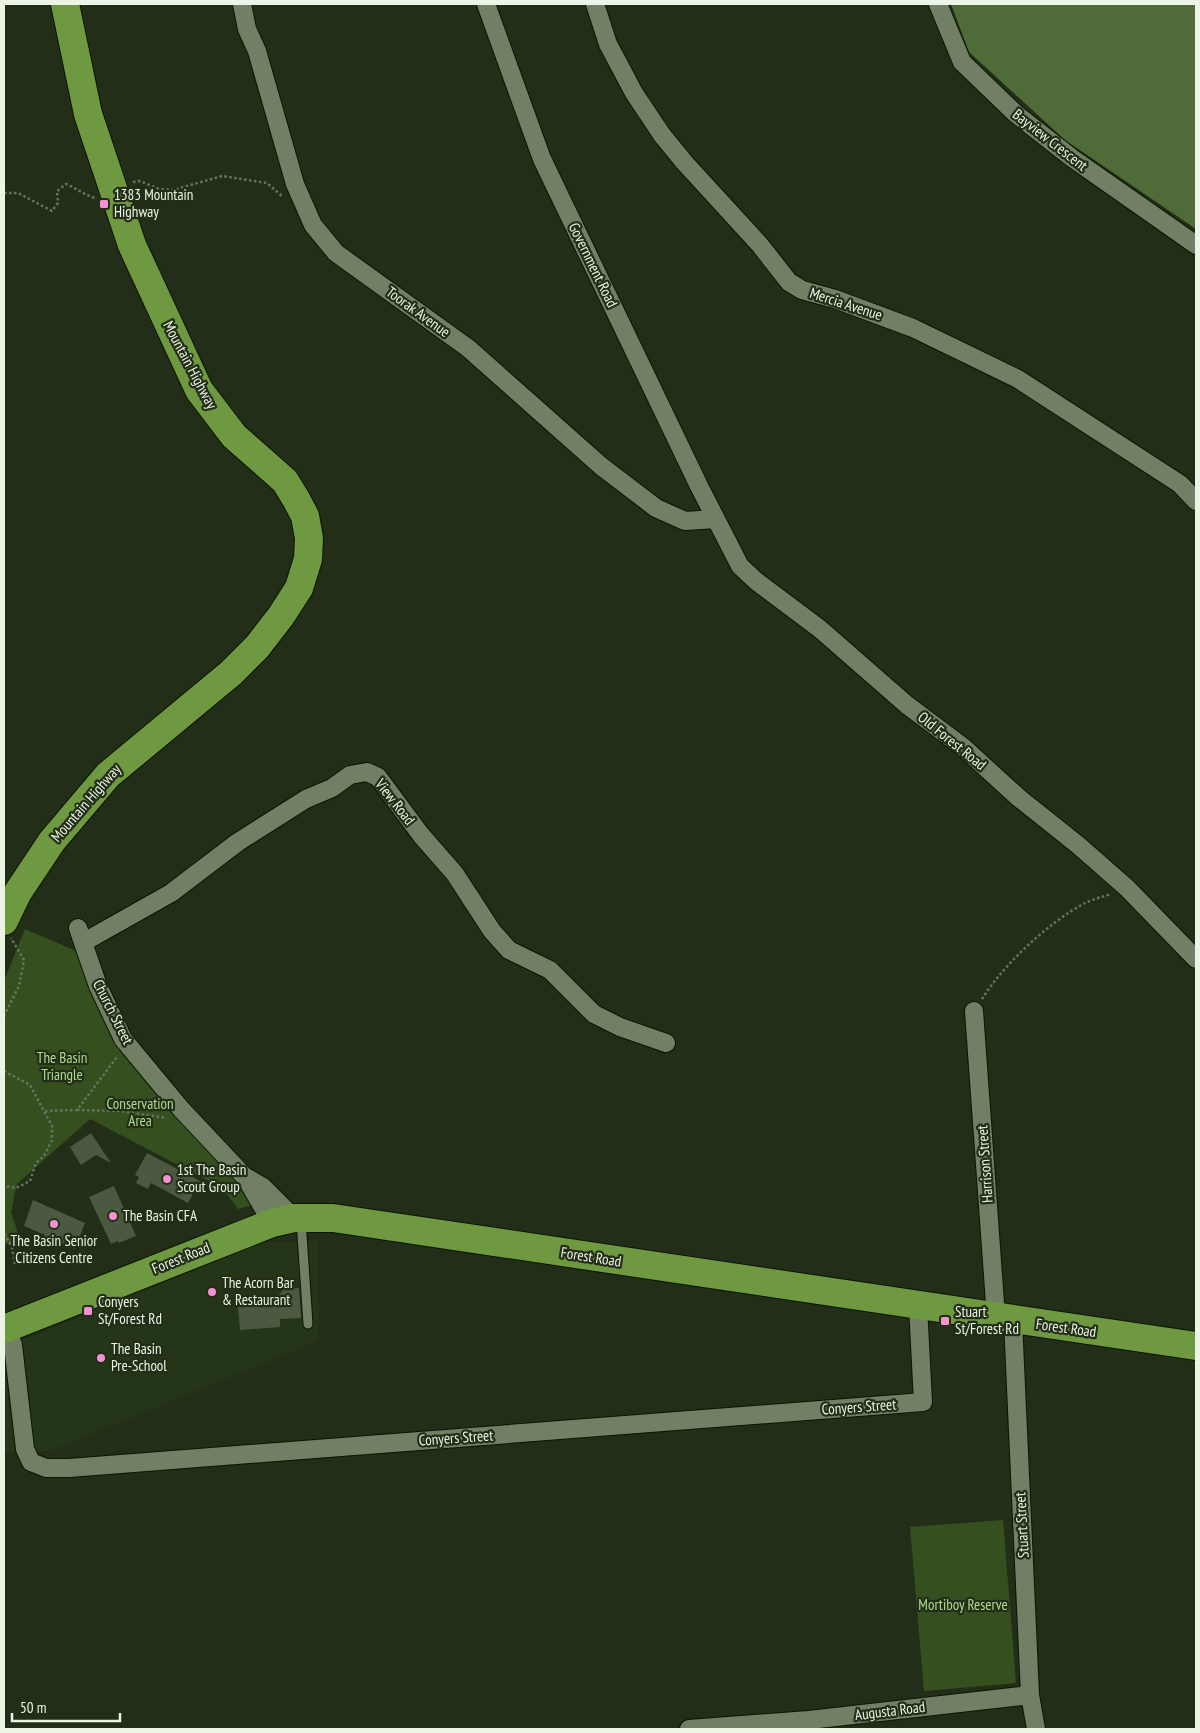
<svg xmlns="http://www.w3.org/2000/svg" width="1200" height="1733" font-family="'PT Sans Narrow',sans-serif">
<style>
.built{fill:#253517}
.green{fill:#364f1e}
.forest{fill:#4f6b37}
.building{fill:#4b5940}
.lines{fill:none;stroke-linecap:round;stroke-linejoin:round}
.lane-casing{stroke:#0b1602;stroke-width:11}
.street-casing{stroke:#0b1602;stroke-width:20}
.primary-casing{stroke:#0b1602;stroke-width:30}
.path{stroke:#697460;stroke-width:2.5;stroke-dasharray:2.5 2.5;stroke-linecap:butt}
.lane{stroke:#718065;stroke-width:9}
.street{stroke:#718065;stroke-width:18}
.primary{stroke:#6f9940;stroke-width:28}
.poi-dot{fill:#f591d1;stroke:#222e17;stroke-width:2}
.labels{text-anchor:middle;stroke-width:4.5;stroke-linejoin:round;paint-order:stroke}
.street-label{font-size:15px;fill:#ecf4e5;stroke:#222e17}
.poi-label{font-size:15px;fill:#ecf4e5;stroke:#222e17;text-anchor:start}
.park-label{font-size:15px;fill:#b0db8d;stroke:#222e17}
</style>
<rect width="100%" height="100%" fill="#222e17"/>
<path class="built" d="M318,1240V1341L50,1451L4,1452V1348L261,1243Z"/>
<path class="green" d="M25,929L76,951L109,1031L142,1073L225,1162L257,1204L238,1209L222,1188L90,1119L17,1184L11,1212L20,1239L4,1245V981Z
M1003,1520L1016,1683L924,1691L910,1527Z"/>
<path class="forest" d="M951,4H1196V229L1065,140L969,52Z"/>
<path class="building" d="M91,1133L111,1163L96,1155L81,1165L70,1147Z
M147,1153L200,1181L188,1203L151,1183L148,1189L136,1183L139,1177L135,1175Z
M114,1186L136,1236L119,1243L118,1241L111,1244L89,1197Z
M33,1200L85,1223L75,1249L44,1237L45,1235L24,1226Z
M299,1288L301,1318L280,1319V1327L240,1330L238,1305L272,1302L284,1289Z"/>
<g class="lines">
<defs>
<path id="lane" d="M301,1220L308,1324"/>
<path id="street" d="M242,4L247,29L257,51L295,184L313,225L336,253L468,348L601,466L656,508L685,521L716,519
M486,4L542,159L699,486L740,566L756,581L820,629L907,705L963,747L1019,798L1078,845L1127,888L1196,959
M595,4L608,44L634,93L662,135L684,162L760,245L789,282L802,290L835,299L913,328L1018,379L1180,484L1196,501
M938,4L962,62L1016,114L1072,158L1196,245
M78,928L98,986L123,1039L181,1109L244,1176L263,1187L294,1218
M84,942L171,893L238,842L306,799L332,788L350,775L367,772L378,777L421,835L455,874L492,931L509,950L550,970L594,1014L620,1027L666,1043
M974,1011L996,1317
M247,1180L272,1223
M1013,1321L1030,1695L1036,1729
M6,1328L13,1345L25,1449L31,1462L46,1468H69L923,1402L918,1306
M689,1729L809,1720L1030,1695"/>
<path id="primary" d="M4,921L18,892L52,841L108,775L231,673L257,647L281,616L299,588L308,559L309,538L305,516L296,499L285,481L234,436L199,390L132,245L88,114L65,4
M4,1329L272,1223L294,1218H333L1196,1346"/>
</defs>
<use href="#lane" class="lane-casing"/>
<use href="#street" class="street-casing"/>
<use href="#primary" class="primary-casing"/>
<path class="path" d="M133,182L140,181L159,189L173,190L222,176L267,183L283,197
M4,193H18L52,211L58,203L57,191L66,184C76,188 84,195 95,198
M982,999C1003,965 1049,922 1085,903C1093,899 1102,897 1111,894
M4,1016L19,986L24,960L11,938
M4,1071L30,1085L52,1126V1140L44,1156L36,1163L30,1181L16,1188L4,1186
M77,1110L121,1111L167,1118
M45,1111L77,1110L117,1057
M4,1234L12,1247L15,1265"/>
<use href="#lane" class="lane"/>
<use href="#street" class="street"/>
<use href="#primary" class="primary"/>
</g>
<g class="poi-dot">
<rect x="99" y="199" width="10" height="10" rx="2.5"/>
<circle cx="167" cy="1179" r="5"/>
<circle cx="113" cy="1216" r="5"/>
<circle cx="54" cy="1224" r="5"/>
<circle cx="212" cy="1292" r="5"/>
<rect x="83" y="1306" width="10" height="10" rx="2.5"/>
<rect x="940" y="1316" width="10" height="10" rx="2.5"/>
<circle cx="101" cy="1358" r="5"/>
</g>
<g class="labels">
<g class="street-label">
<text transform="translate(1050 140) rotate(38)" y="5">Bayview Crescent</text>
<text transform="translate(593 265) rotate(64)" y="5">Government Road</text>
<text transform="translate(846 304) rotate(18)" y="5">Mercia Avenue</text>
<text transform="translate(418 312) rotate(36)" y="5">Toorak Avenue</text>
<text transform="translate(190 365) rotate(62)" y="5">Mountain Highway</text>
<text transform="translate(952 741) rotate(39)" y="5">Old Forest Road</text>
<text transform="translate(395 802) rotate(52)" y="5">View Road</text>
<text transform="translate(86 803) rotate(-49)" y="5">Mountain Highway</text>
<text transform="translate(113 1012) rotate(63)" y="5">Church Street</text>
<text transform="translate(985 1164) rotate(-94)" y="5">Harrison Street</text>
<text transform="translate(591 1257) rotate(9)" y="5">Forest Road</text>
<text transform="translate(181 1258) rotate(-22)" y="5">Forest Road</text>
<text transform="translate(1066 1328) rotate(8)" y="5">Forest Road</text>
<text transform="translate(859 1407) rotate(-4)" y="5">Conyers Street</text>
<text transform="translate(456 1438) rotate(-4)" y="5">Conyers Street</text>
<text transform="translate(1022 1525) rotate(-93)" y="5">Stuart Street</text>
<text transform="translate(890 1711) rotate(-7)" y="5">Augusta Road</text>
</g>
<g class="poi-label">
<text x="114" y="200">1383 Mountain<tspan x="114" dy="17">Highway</tspan></text>
<text x="177" y="1175">1st The Basin<tspan x="177" dy="17">Scout Group</tspan></text>
<text x="123" y="1221">The Basin CFA</text>
<text x="54" y="1246" text-anchor="middle">The Basin Senior<tspan x="54" dy="17">Citizens Centre</tspan></text>
<text x="222" y="1288">The Acorn Bar<tspan x="222" dy="17">&amp; Restaurant</tspan></text>
<text x="98" y="1307">Conyers<tspan x="98" dy="17">St/Forest Rd</tspan></text>
<text x="955" y="1317">Stuart<tspan x="955" dy="17">St/Forest Rd</tspan></text>
<text x="111" y="1354">The Basin<tspan x="111" dy="17">Pre-School</tspan></text>
</g>
<g class="park-label">
<text x="62" y="1063">The Basin<tspan x="62" dy="17">Triangle</tspan></text>
<text x="140" y="1109">Conservation<tspan x="140" dy="17">Area</tspan></text>
<text x="963" y="1610">Mortiboy Reserve</text>
</g>
</g>
<rect width="1200" height="1733" fill="none" stroke="#ecf4e5" stroke-width="10"/>
<path d="M12 1713v8h108v-8" fill="none" stroke="#ecf4e5" stroke-width="2.5"/>
<text x="20" y="1713" font-size="15" fill="#ecf4e5" stroke="#222e17" stroke-width="4" paint-order="stroke">50 m</text>
</svg>
